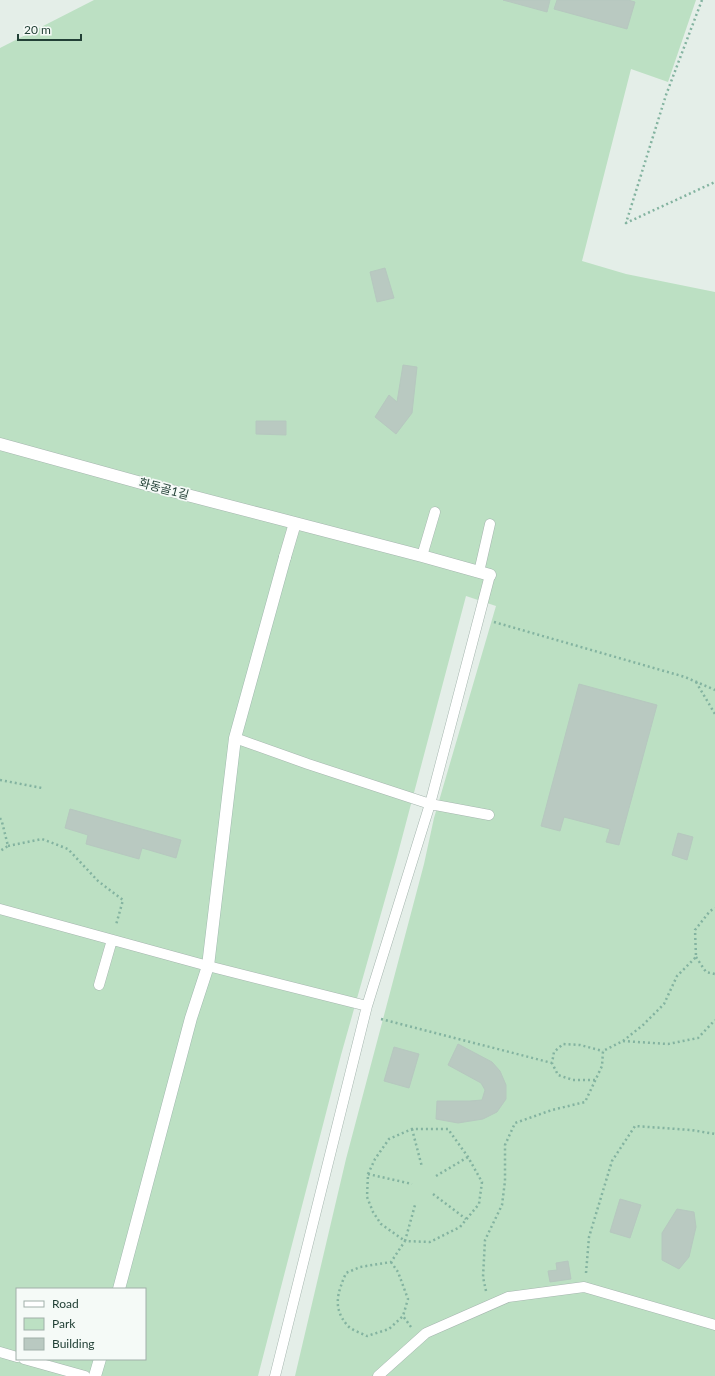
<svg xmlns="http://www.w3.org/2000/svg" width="715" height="1376" font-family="Lato,'Noto Sans KR',sans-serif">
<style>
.green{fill:#bce0c3;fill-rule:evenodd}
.building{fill:#b9c9c1;stroke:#b6c8bf}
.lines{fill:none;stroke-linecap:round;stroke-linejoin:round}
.lane-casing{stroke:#a6b6af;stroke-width:11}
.street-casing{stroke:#a6b6af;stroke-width:13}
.secondary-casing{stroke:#a1baaf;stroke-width:13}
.path{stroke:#83b3a0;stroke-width:2.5;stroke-dasharray:2 3;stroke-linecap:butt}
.lane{stroke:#fff;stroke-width:10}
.street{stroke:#fff;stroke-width:12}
.secondary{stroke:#fff;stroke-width:12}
.labels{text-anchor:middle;stroke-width:3.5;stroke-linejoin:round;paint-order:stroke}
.street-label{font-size:12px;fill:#224036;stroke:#f5faf7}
</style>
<rect width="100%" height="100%" fill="#e4eee8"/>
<path class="green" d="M94,0H696L668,82L631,69L582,261L626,274L715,292V1376H295L346,1159L424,864L434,818L496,606L466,596L397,857L341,1055L258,1376H0V48ZM17,1289H145V1359H17Z"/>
<path class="building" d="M503,0H550L547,12Z
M557,0H628L635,2L627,29L554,9Z
M385,268L394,298L377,302L370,272Z
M403,365L417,367L412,413L396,434L375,417L389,395L397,402Z
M256,421H286V435L256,434Z
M579,684L657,705L619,845L606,842L610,829L564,817L560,831L541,826Z
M70,809L181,840L176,858L142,848L139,859L86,844L88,835L65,828Z
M678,833L693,837L687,860L672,855Z
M458,1044L492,1062L500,1071L506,1085V1099L497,1112L483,1119L458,1123L436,1119L437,1101H470L482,1100L485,1090L481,1083L448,1065Z
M394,1047L419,1054L409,1088L384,1081Z
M620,1199L641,1205L630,1238L610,1232Z
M677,1209L694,1212L696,1227L689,1257L679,1269L662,1260V1233Z
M568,1261L571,1279L550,1282L548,1271L557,1270L556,1263Z"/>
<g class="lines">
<defs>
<path id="lane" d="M422,556L435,512
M479,572L490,524
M235,738L308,764L430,804L489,815
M0,909L208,966L367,1006
M99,985L112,940
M0,1352L17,1357
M24,1359L85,1376
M275,1376L367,1006L430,804L490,575
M378,1376L426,1333L508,1297L584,1287L715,1325"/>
<path id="street" d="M0,444L145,484L295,523L285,557
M295,523L422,556L490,575"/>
<path id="secondary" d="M119,1289L191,1018L208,966L235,738L285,557
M95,1376L100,1359"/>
</defs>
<use href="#lane" class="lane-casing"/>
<use href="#street" class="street-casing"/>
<use href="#secondary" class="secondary-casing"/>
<path class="path" d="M702,0L666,95L626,223L715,182
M494,622L685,677L715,690
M696,682L715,714
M0,780L42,788
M0,818L2,822L8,846L0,851
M8,846L42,839L68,849L98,881L123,900L116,925
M696,957L706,972L715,974
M381,1019L552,1063
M623,1041L643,1025L664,1004L677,976L696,957L695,930L710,911L715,908
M595,1080H573L558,1075L552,1063L554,1052L563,1044L580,1045L603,1051
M412,1129L422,1167
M368,1174L412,1184
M436,1176L468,1157
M433,1194L466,1219
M391,1262L398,1272L408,1299L403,1316
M586,1273L589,1237L612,1161L635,1126L691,1130L715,1134
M486,1291L483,1277L485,1240L502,1205L505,1181V1145L515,1123L552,1110L585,1102L602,1066L603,1051L623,1041L668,1044L698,1038L715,1020
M411,1327L403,1316L389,1329L367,1336C361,1333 351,1330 347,1325C332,1307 338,1292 346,1273L360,1267L391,1262L405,1241L430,1242L460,1227L479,1204L482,1182L468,1157L448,1129H412L389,1139L375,1159L368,1174L367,1197L373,1212L381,1224L405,1241L415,1205"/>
<use href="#lane" class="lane"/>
<use href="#street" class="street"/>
<use href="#secondary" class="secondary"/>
</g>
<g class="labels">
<g class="street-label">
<text transform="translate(164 489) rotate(15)" y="4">화동골1길</text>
</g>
</g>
<rect x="16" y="1288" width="130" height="72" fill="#f5faf7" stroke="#a1b0aa"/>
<rect x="24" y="1301" width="20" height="6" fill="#ffffff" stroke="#a1b0aa"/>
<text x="52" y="1308" font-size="12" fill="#224036">Road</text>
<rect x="24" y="1318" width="20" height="12" fill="#bce0c3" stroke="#a1b0aa"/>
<text x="52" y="1328" font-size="12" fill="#224036">Park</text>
<rect x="24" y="1338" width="20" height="12" fill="#b9c9c1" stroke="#a1b0aa"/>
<text x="52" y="1348" font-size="12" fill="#224036">Building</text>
<path d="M18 34v6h63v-6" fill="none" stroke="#224036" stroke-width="2"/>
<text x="24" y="34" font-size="12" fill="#224036" stroke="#f5faf7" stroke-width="3" paint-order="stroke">20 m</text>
</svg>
